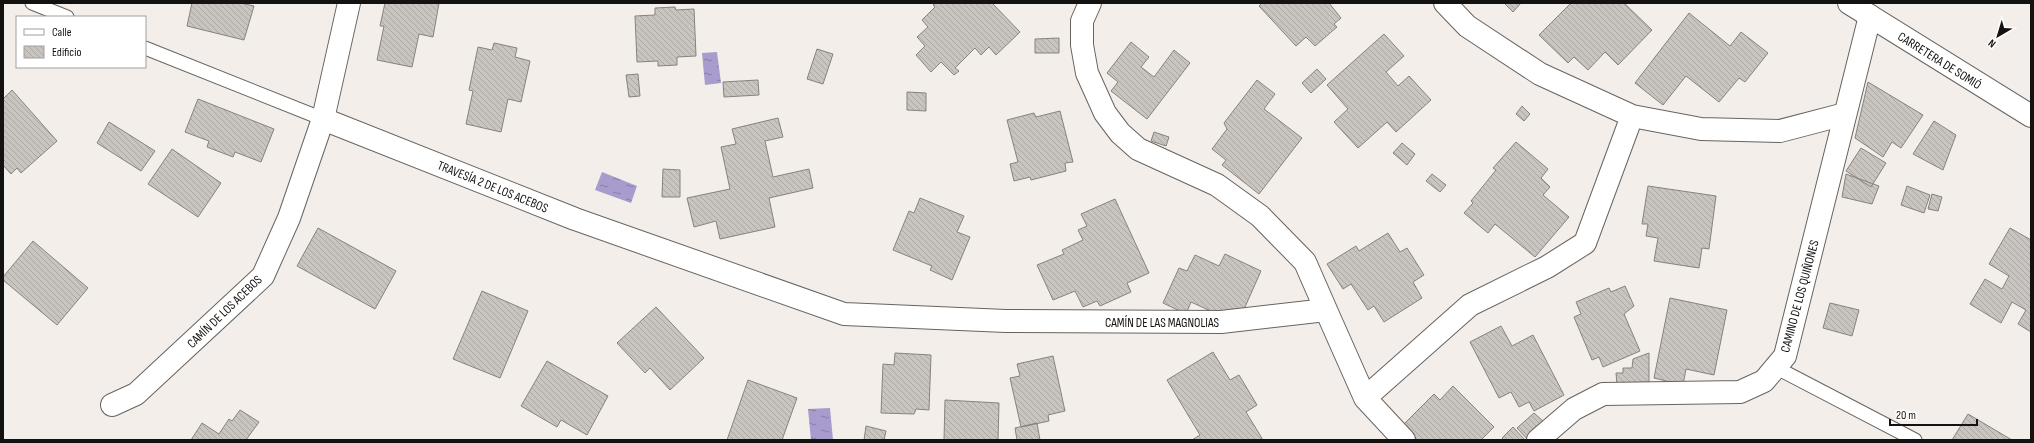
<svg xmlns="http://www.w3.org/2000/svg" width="2034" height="443" font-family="'Sofia Sans Condensed',sans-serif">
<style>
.water{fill:url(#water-ripples)}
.building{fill:url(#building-back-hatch);stroke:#86827e}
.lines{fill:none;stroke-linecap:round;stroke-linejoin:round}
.service-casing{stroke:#676460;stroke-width:15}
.minor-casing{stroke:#676460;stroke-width:24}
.tertiary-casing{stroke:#676460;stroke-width:24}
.service{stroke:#fff;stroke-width:13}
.minor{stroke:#fff;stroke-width:22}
.tertiary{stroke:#fff;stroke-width:22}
.labels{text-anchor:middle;stroke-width:4;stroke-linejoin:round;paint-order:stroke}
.street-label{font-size:13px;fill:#141211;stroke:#fff}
</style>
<defs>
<pattern id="water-ripples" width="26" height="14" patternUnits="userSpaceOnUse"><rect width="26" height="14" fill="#a89bcd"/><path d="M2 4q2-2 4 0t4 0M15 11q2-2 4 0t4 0" fill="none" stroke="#887da5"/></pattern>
<pattern id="building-back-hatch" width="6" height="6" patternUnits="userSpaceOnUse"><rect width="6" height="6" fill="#c8c4bf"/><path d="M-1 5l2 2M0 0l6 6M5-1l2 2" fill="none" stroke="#aba7a3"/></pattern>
</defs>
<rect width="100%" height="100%" fill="#f3eeea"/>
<path class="water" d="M717,52L721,83L705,85L702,53Z
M602,172L637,186L631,203L595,190Z
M830,408L833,440H811L808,409Z"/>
<path class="building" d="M192,3H241L254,6L244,40L187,26Z
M385,3H439L433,37L419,34L412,67L377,60L384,26H380Z
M935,3H992L1020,32L996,55L989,47L981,55L975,48L955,68L959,71L954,75L941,62L931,72L916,55L925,46L917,37L928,27L922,20L935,7L933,5Z
M1262,3H1329L1341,18L1334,24L1337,27L1315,46L1306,37L1296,46L1259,6Z
M1504,3H1521L1513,12Z
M1571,3H1624L1652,30L1618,65L1605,52L1588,70L1574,57L1568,63L1539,35Z
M675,7L676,10L694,9L696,56L677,57V65L658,66V61L637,62L635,16L655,15V8Z
M1689,13L1730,46L1741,32L1768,53L1745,82L1739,78L1719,102L1686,76L1663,105L1635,83Z
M1384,34L1404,56L1386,72L1398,86L1409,76L1431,100L1396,132L1387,122L1358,148L1334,122L1348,109L1327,85Z
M1059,38V53H1035V39Z
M1131,42L1149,57L1141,67L1154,77L1174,50L1190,63L1147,119L1111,91L1118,82L1107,73Z
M494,43L517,48L515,57L530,61L521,102L508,99L501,132L466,124L473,91L469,90L478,47L492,50Z
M817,49L833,54L823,84L807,79Z
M1317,69L1326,79L1311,93L1302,83Z
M638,74L640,96L629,97L626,75Z
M758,80L759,95L724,97L723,82Z
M1257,80L1275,94L1264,109L1302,138L1259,194L1222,165L1226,160L1212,149L1227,129L1224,123Z
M1868,82L1923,115L1901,148L1892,142L1883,157L1855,138Z
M12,90L57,141L21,173L17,168L11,174L3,165V99Z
M907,92L926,93V111L907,110Z
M198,99L274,129L261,162L235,152L233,157L207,147L209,141L185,132Z
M1522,106L1530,114L1524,121L1516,114Z
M1060,111L1073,162L1065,163L1066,171L1031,180L1030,177L1014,181L1010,164L1018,162L1007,120L1034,113L1036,117Z
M778,118L783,137L765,141L773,177L809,169L813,188L769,198L775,227L720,239L716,221L694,227L687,198L730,189L721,147L736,144L732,129Z
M1934,121L1956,135L1943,170L1913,154Z
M109,122L155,151L141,171L97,143Z
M1154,132L1169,137L1166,146L1151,141Z
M1516,142L1548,169L1541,178L1550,187L1543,195L1569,217L1535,257L1495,224L1488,233L1464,213L1473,203L1471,201L1496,170L1493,168Z
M1402,143L1415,154L1407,165L1393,153Z
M1861,148L1886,163L1871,187L1846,171Z
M172,149L221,183L198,217L148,184Z
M663,169L680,170V197H662Z
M1432,174L1446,185L1440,192L1426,181Z
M1846,174L1879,186L1872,204L1842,197Z
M1648,186L1716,196L1709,249L1702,248L1699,268L1654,261L1658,238L1646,236L1648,224H1642Z
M1907,186L1930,195L1924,213L1901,205Z
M1932,194L1942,197L1938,211L1928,209Z
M920,198L964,216L957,232L970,237L952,280L930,270L932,266L893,250L909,211L914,213Z
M1115,199L1149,273L1127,283L1131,292L1100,306L1097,301L1083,307L1075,291L1053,300L1037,265L1064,254L1062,250L1083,240L1078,230L1087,226L1081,214Z
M318,228L396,271L375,309L297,266Z
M2010,228L2031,240V332L2018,324L2026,310L2012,302L2001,323L1970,304L1985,279L2002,289L2009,276L1989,264Z
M1388,233L1400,252L1407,248L1424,275L1413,282L1422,298L1384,322L1374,306L1368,310L1351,284L1343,289L1327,264L1356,246L1359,251Z
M33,241L88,288L57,325L3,280V277Z
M1225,254L1261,271L1241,316L1226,318L1191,302L1186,314L1163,303L1179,268L1187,271L1195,255L1219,266Z
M1625,286L1634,306L1624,314L1640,351L1603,367L1599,357L1592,360L1574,317L1581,314L1576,302L1609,288L1611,292Z
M482,291L528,311L500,378L453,359Z
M1670,298L1727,310L1714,375L1686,369L1683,385L1654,378Z
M1830,303L1859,310L1852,336L1823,328Z
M656,307L704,358L670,390L650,368L645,373L617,343Z
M1501,326L1512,346L1533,335L1564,395L1534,411L1529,402L1519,407L1511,392L1499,398L1470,342Z
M1213,352L1230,380L1239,375L1257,405L1246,412L1263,440H1192L1200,435L1167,380Z
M895,353L931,355L929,410L916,409L914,414L881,413L883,364L894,365Z
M1649,353V384L1617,385L1616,373H1623V368H1632L1633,359Z
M1053,356L1065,411L1048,415L1049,421L1021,427L1010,378L1020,376L1017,364Z
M547,361L608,396L587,435L561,420L557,427L521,406Z
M748,380L797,398L782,440H727Z
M1453,386L1494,427L1481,440H1411L1400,428L1434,394L1440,400Z
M945,400L999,403L998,440H944Z
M240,410L259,422L246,440H191L202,423L219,434L229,419L232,421Z
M1534,413L1544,422L1527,439L1517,428Z
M1968,414L2012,440H1952Z
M1037,423L1040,440H1017L1015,428Z
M866,426L886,431L884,440H864Z
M1513,427L1524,439L1522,440H1504L1502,438Z"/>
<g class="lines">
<defs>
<path id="service" d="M32,3L67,17
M145,48L323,119
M1775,367L1915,440"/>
<path id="minor" d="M1090,3L1082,21V45L1087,73L1105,113L1120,133L1138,149L1217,185L1260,216L1305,262L1326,310
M1632,116L1701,129L1780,131L1845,114
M323,119L575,219L844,314L1006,321L1221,322L1326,310L1365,398L1404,440
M1365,398L1470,305L1547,267L1585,243L1632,116L1540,74L1467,26L1445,3
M112,405L136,394L263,276L289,218L323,119L349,3
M1538,440L1574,409L1603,394L1740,392L1764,381L1785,356L1870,16"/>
<path id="tertiary" d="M1849,3L2031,116"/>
</defs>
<use href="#service" class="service-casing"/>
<use href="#minor" class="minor-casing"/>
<use href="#tertiary" class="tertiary-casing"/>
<use href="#service" class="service"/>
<use href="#minor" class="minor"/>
<use href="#tertiary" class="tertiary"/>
</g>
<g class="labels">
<g class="street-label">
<text transform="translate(1940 60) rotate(32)" y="5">CARRETERA DE SOMIÓ</text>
<text transform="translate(493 186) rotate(22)" y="5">TRAVESÍA 2 DE LOS ACEBOS</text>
<text transform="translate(1799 296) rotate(-75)" y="5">CAMINO DE LOS QUIÑONES</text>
<text transform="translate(224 311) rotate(-44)" y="5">CAMÍN DE LOS ACEBOS</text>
<text x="1162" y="327">CAMÍN DE LAS MAGNOLIAS</text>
</g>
</g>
<rect width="2034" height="443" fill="none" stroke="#141211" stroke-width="8"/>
<rect x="16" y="16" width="130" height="52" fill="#ffffff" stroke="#a1a0a0"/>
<rect x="24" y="29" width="20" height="6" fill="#ffffff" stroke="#a1a0a0"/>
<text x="52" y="36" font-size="12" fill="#141211">Calle</text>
<rect x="24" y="46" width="20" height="12" fill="url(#building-back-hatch)" stroke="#a1a0a0"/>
<text x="52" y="56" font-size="12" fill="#141211">Edificio</text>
<g transform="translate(1998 36) rotate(218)" stroke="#ffffff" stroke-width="3" paint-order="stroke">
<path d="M0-3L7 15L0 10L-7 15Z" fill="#141211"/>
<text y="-6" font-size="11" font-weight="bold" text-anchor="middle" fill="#141211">N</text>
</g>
<path d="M1890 419v6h87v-6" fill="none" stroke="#141211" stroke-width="2"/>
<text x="1896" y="419" font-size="12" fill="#141211" stroke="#ffffff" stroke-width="3" paint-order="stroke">20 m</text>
</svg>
